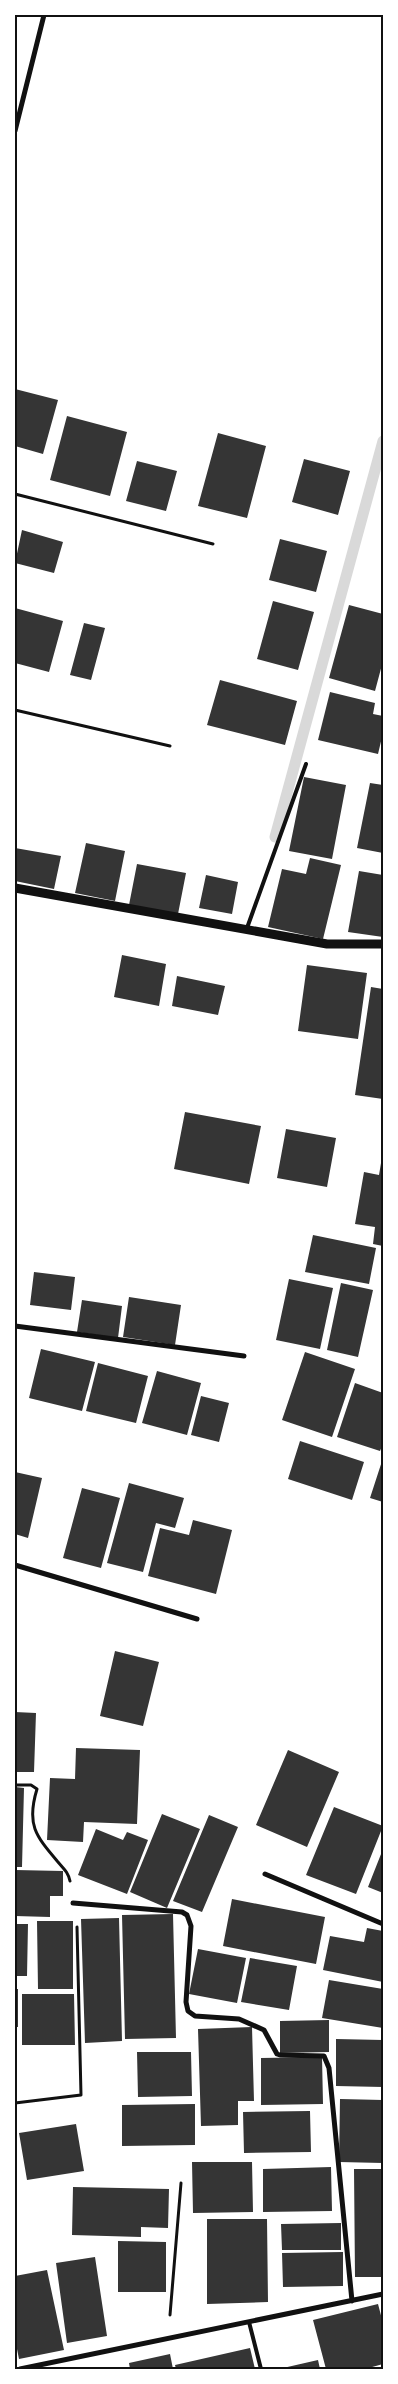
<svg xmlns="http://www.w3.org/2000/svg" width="398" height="2384" font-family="Jost,sans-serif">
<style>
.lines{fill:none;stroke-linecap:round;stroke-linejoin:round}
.stream{stroke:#d9d9d9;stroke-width:11}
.building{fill:#353535}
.path{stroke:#111;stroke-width:3}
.service{stroke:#111;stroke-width:4}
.minor{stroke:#111;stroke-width:5}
.tertiary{stroke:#111;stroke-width:9}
.neatline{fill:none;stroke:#111;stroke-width:2}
</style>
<rect width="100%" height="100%" fill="#fff"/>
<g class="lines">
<path class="stream" d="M275,837L383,441"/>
</g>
<path class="building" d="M15,389L58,400L43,454L15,446Z
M67,416L127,432L110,496L50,480Z
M218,433L266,446L247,518L198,506Z
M304,459L350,471L338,515L292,502Z
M137,461L177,471L166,511L126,501Z
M22,530L63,542L54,573L15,563Z
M280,539L327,551L316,592L269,580Z
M273,601L314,612L298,670L257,659Z
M349,605L383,614V661L375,691L329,678Z
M15,608L63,621L49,672L15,663Z
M84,623L105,628L91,680L70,675Z
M220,680L297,701L285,745L207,725Z
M330,692L375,703L373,714L383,716V733L378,754L318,740Z
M304,777L346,785L332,859L289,851Z
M370,783L383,785V853L357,848Z
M86,843L125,851L115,901L75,893Z
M15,848L61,856L54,889L15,881Z
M310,858L341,865L323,939L268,927L282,869L306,874Z
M137,864L186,873L178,914L129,905Z
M359,871L383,875V937L348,932Z
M206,875L238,882L232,914L199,908Z
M122,955L166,964L159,1006L114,997Z
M307,965L367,973L358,1039L298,1031Z
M177,976L225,986L218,1015L172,1006Z
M371,987L383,989V1099L355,1095Z
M185,1112L261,1126L249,1184L174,1169Z
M286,1129L336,1138L327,1187L277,1178Z
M382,1157L383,1158V1246L373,1244L375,1227L355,1224L364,1172L379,1175Z
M313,1235L376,1248L369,1284L305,1272Z
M34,1272L75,1277L71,1310L30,1305Z
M289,1279L333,1288L320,1349L276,1340Z
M341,1283L373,1290L358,1357L327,1350Z
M129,1297L181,1305L175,1345L123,1337Z
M82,1300L122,1306L118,1338L77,1332Z
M41,1349L95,1362L82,1411L29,1398Z
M305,1352L355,1369L332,1437L282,1420Z
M98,1363L148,1376L136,1423L86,1411Z
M157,1371L201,1383L187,1435L142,1423Z
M355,1383L383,1393V1444L380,1451L337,1437Z
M201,1396L229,1403L219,1442L191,1435Z
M300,1441L364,1462L352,1500L288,1479Z
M383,1458V1502L370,1498Z
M15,1472L42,1478L28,1538L15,1534Z
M129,1483L184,1498L175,1528L156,1523L143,1572L107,1563Z
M82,1488L120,1498L101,1568L63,1558Z
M193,1520L232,1530L216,1594L148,1576L160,1528L189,1535Z
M115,1651L159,1662L143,1726L100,1716Z
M15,1712L36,1713L34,1772H15Z
M76,1748L140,1750L137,1824L84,1822L83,1842L47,1840L50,1778L75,1779Z
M288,1750L339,1772L307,1847L256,1825Z
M15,1787L24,1788L22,1867H15Z
M334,1807L383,1826L356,1894L306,1875Z
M162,1814L200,1829L167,1908L130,1892Z
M209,1815L238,1827L202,1912L173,1901Z
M96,1829L123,1840L127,1832L148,1840L127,1894L78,1875Z
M383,1849V1893L368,1887Z
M15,1870L63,1871V1896H50V1917L15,1916Z
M232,1899L325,1917L316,1964L223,1946Z
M173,1914L176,2038L125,2039L122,1915Z
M119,1918L122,2041L85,2043L81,1919Z
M37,1921H73V1989H38Z
M15,1924H28L27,1976H15Z
M367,1928L383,1931V1982L323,1970L330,1936L364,1942Z
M198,1949L246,1958L237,2003L189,1994Z
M250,1958L297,1966L289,2010L241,2002Z
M329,1980L383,1989V2028L322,2018Z
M15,1989H18V2027H15Z
M22,1994H74L75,2045H22Z
M329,2020V2052L280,2053V2021Z
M252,2027L254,2101H238V2125L201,2126L198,2029Z
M336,2039L383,2040V2087L336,2086Z
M137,2052H191L192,2096L138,2097Z
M322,2057L323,2104L261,2105V2058Z
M340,2099L383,2100V2163L339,2162Z
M195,2104V2145L122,2146V2105Z
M310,2111L311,2152L244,2153L243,2112Z
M76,2124L84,2171L27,2180L19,2133Z
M192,2162H252L253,2212L193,2213Z
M331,2167L332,2211L263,2212V2169Z
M354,2169H383V2277H355Z
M73,2187L169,2189L168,2228L141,2227V2237L72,2235Z
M207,2219H267L268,2302L207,2304Z
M341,2223V2250H282L281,2224Z
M118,2241L166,2242V2292H118Z
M343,2252V2286L283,2287L282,2253Z
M95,2257L107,2336L67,2343L56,2263Z
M47,2270L64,2350L19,2359L15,2339V2276Z
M378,2304L383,2323V2364L365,2369H326L313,2320Z
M250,2348L255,2369H176L175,2365Z
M170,2354L173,2369H130L129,2363Z
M318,2360L320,2369H283V2368Z"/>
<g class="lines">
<path class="path" d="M15,494L213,544
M15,710L170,746
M15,1785H31L37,1789C26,1825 36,1836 58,1862C64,1869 68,1872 70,1881
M15,2103L81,2095L77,1927
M170,2315L181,2183"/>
<path class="service" d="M247,928L306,764
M249,2322L261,2369"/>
<path class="minor" d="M15,131L44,15
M15,1326L244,1356
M15,1565L197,1619
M265,1874L383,1924
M73,1903L182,1912L187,1915L191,1926L186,2002L188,2011L195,2016L239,2019L264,2030L277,2054L280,2055L324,2056L329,2068L352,2301
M20,2369L383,2294"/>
<path class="tertiary" d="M15,888L327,944H383"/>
</g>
<rect width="398" height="2384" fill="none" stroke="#ffffff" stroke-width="32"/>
<rect x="16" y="16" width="366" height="2352" class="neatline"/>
</svg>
